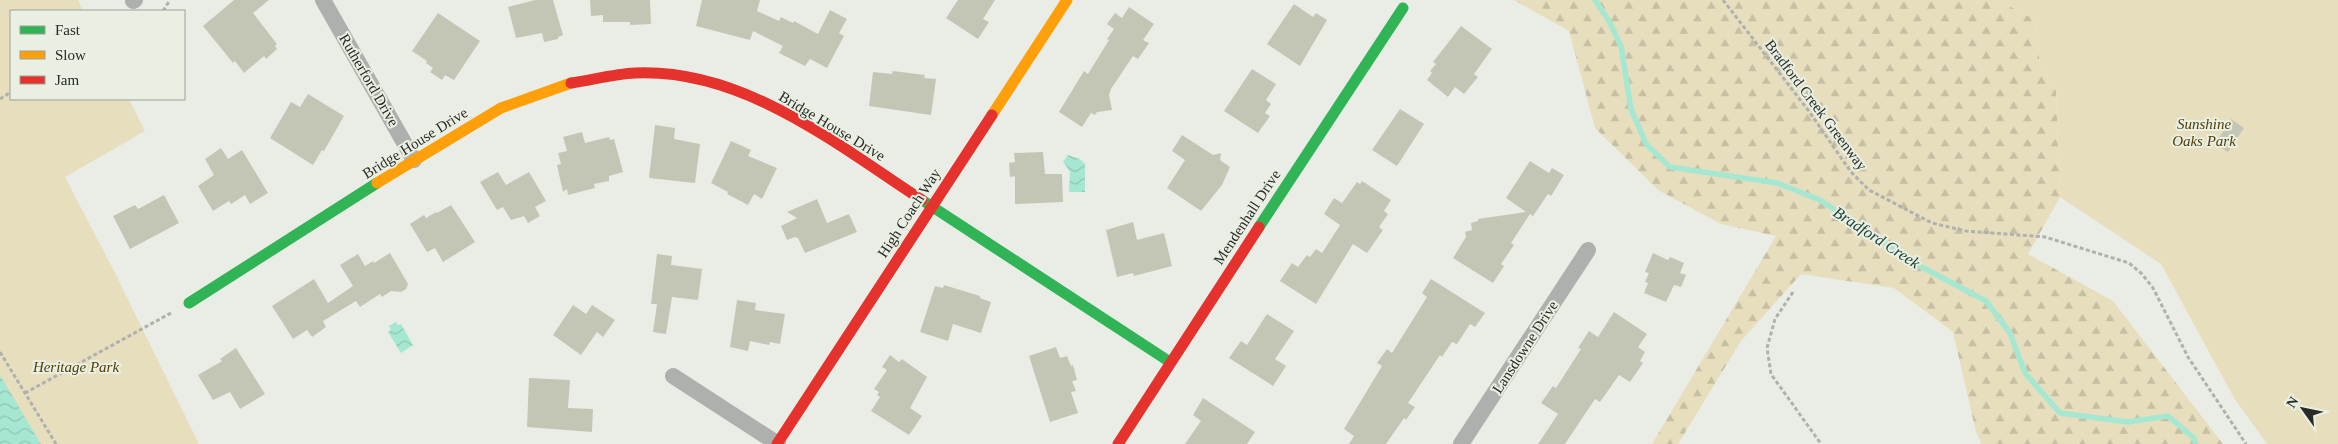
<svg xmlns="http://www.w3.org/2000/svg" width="2338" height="444" font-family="'Times New Roman',serif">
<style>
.forest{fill:url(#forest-firs)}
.park{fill:#e7debe}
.water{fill:url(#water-waves)}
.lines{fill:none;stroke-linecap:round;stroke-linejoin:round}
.stream{stroke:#a6e7d2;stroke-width:5.5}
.building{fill:#c4c6b5}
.path{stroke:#aeb1ad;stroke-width:3;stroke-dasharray:4 2.5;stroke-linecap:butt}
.street{stroke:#aeb0ad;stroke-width:16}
.fast{stroke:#30b455;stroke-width:11}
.slow{stroke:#ff9f0a;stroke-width:11}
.jam{stroke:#e5322d;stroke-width:11}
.labels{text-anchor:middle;stroke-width:4;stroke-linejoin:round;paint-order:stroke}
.street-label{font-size:15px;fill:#282b26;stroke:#e9f0e3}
.park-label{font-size:15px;font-style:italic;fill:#4f3d01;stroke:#e9f0e3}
.water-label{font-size:16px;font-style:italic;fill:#194137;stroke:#e9f0e3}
</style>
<defs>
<pattern id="forest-firs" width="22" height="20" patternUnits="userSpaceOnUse" patternTransform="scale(1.25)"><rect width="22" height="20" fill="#e7debe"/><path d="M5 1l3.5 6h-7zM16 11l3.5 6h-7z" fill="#c6bfa3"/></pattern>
<pattern id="water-waves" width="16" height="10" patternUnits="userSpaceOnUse" patternTransform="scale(1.25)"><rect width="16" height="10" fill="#a6e7d2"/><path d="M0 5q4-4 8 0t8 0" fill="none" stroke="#8fc6b4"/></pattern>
</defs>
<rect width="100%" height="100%" fill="#e9ede6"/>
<path class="forest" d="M1514,0H1998L2036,20L2040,66L2056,90L2060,197L2028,254L2113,301L2223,444H1982L1976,432L1953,332L1894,288L1801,274L1741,341L1678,444H1652L1776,236L1721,224L1658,190L1595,128L1569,31Z"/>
<path class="park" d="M0,0H78L83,11H11V99H129L145,131L65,177L114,271L199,444H0Z
M1998,0H2338V444H2267L2234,398L2161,264L2060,197L2056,91L2040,66L2036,20Z"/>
<path class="water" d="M1068,155L1080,159L1085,164V192H1069L1070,172L1063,162Z
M396,322L398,325L401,324L413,345L401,353L388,332L391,330L389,326Z
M0,375L41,444H0Z"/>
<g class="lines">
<path class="stream" d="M1595,0L1609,21L1621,46L1631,109L1646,144L1670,167L1777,183L1820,200L1922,267L1986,301L2010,333L2025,373L2060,413L2128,422L2168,416L2194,438L2196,444"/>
</g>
<path class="building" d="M234,0H269L253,13L277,44L275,46L277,49L266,59L264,56L244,73L235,61L233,63L203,26Z
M535,0H553L563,35L558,37V39L544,42L542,33L516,38L508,7Z
M590,0H650L651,24L630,25V22H603V15L591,16Z
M702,0H760L757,11L779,21L781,17L793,23L794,21L818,34L830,10L847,19L839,33L844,36L827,68L810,59L805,66L779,53L783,46L753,31L750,40L696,26Z
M958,0H995L983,19L989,22L978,39L946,18Z
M1294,4L1313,17L1316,13L1327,20L1300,66L1267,44Z
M1129,7L1154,24L1143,40L1149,43L1138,59L1133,56L1111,89L1109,95L1112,110L1097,112L1095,115L1091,113L1082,127L1059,112L1084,71L1088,74L1109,40L1107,39L1114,29L1107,24L1115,13L1122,18Z
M438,13L480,41L454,80L445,75L442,80L430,72L433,68L426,63L427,61L412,51Z
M1461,26L1492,49L1474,74L1478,77L1464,94L1455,87L1448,97L1427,80L1432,73L1430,71L1436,64L1433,62Z
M1252,69L1276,84L1266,100L1271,104L1265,113L1270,116L1258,133L1224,111Z
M893,71L925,75L924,78L936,79L931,115L869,106L873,72L892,74Z
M308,94L344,116L324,151L322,150L313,165L270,138L291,102L300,107Z
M1400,109L1424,124L1397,166L1372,150Z
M2231,119L2244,128L2228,152L2215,144Z
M655,125L675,128L674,139L700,144L695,183L649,178Z
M582,132L585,143L609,137L610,140L614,139L623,172L609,176V181L594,184L595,188L568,195L567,189L563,192L557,165L561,164L558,153L567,151L563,137Z
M1182,135L1213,155L1221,153L1220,160L1230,167L1222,185L1201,211L1167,188L1185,160L1172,151Z
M731,141L751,150L748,156L777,168L762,199L754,194L748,205L727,194L728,192L711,183Z
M221,148L228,159L242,150L268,193L250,204L245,195L231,204L229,201L213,211L198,186L214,175L205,159Z
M1043,152L1045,174H1062L1063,202L1015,204V176L1010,177L1009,163L1015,162L1014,153Z
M1530,161L1549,173L1552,168L1564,175L1551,196L1548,194L1533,216L1530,214L1511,243L1514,245L1501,264L1504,266L1493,283L1453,258L1466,237L1465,232L1472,230L1471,223L1478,221V219L1526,212L1506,198Z
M498,172L506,185L529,172L546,201L535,207L540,216L528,223L524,216L511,220L503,207L497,210L480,182Z
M1362,181L1391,200L1384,211L1388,214L1379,227L1383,230L1367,253L1353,244L1316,304L1280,281L1292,263L1298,267L1307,255L1310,257L1316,249L1322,253L1340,225L1324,214L1334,198L1342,203L1357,182L1360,184Z
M164,195L179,223L130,249L113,216L135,205L138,209Z
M817,199L827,223L849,214L857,232L805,253L798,238L795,237L787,240L781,226L797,218L787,212Z
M451,205L475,242L443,262L435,248L427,252L410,224L424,215L426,218L436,212L437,213Z
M1133,222L1137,240L1164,233L1172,266L1134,276L1133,273L1117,277L1106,230Z
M390,253L408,284L406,289L401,292L391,291L382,297L380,294L360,307L356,301L323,321L326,327L312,337L307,330L293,339L272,306L314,279L328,303L353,286L340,265L358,254L365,266L373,261L374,263Z
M1653,253L1668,260L1670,257L1684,263L1680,273L1686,275L1681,287L1674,285L1666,302L1644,293L1648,283L1645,282L1649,273L1645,272Z
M657,254L672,256L671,265L702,269L698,300L672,297L666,334L653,332L657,304H651Z
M1431,279L1485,313L1475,327L1470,324L1457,344L1452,342L1442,357L1440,355L1408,403L1415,407L1406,420L1404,418L1386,444H1349L1354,436L1344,429L1382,366L1377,363L1387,349L1392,353L1427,297L1422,293Z
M944,285L980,296V298L991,302L981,333L953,324L948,341L920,332L935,286L943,288Z
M737,300L756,303L755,310L785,314L780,344L770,342L769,345L750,341L748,351L730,347Z
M573,305L586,314L592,305L615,320L603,337L597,332L581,355L553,335Z
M1614,312L1647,334L1638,347L1645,352L1640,361L1643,363L1630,382L1619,375L1600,402L1595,399L1565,444H1538L1558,414L1541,403L1553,386L1556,388L1581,349L1578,348L1589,331L1598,337Z
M1267,314L1294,331L1275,359L1286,366L1273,386L1229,358L1241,341L1247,345Z
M1056,347L1060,358L1067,356L1071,366L1073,365L1077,380L1072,381L1076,391L1071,392L1078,413L1050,422L1029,356Z
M236,348L265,394L240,409L230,392L213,400L198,375L222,361L220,359Z
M890,355L899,362L902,359L927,377L910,408L922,416L909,435L871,411L880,397L877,395L879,392L874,389L887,370L882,367Z
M529,378L570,380L568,408L593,409L592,432L527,427Z
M1203,398L1255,432L1247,444H1185L1201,421L1193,415Z"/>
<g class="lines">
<path class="path" d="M1723,0L1808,110L1851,172L1869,190L1932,223L1966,231L2045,237L2129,263L2142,274L2153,288L2188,357L2246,444
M163,11L170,0
M0,99L11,92
M1793,292L1775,319L1767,348L1771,374L1821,444
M0,352L56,444
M25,393L171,313"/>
<path class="street" d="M323,0L414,160
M133,1L135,0
M673,376L778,444
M1461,444L1588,250"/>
<path class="fast" d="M922,200L1170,362
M1259,227L1403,8
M189,303L377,183"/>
<path class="slow" d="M992,115L1067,0
M377,183L501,108L571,83"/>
<path class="jam" d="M571,83C592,80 614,74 635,73C743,68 836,144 922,200
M777,444L992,115
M1118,444L1259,227"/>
</g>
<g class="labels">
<g class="street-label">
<text transform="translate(369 80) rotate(60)" y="5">Rutherford Drive</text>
<text transform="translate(1816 105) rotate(53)" y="5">Bradford Creek Greenway</text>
<text transform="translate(832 126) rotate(31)" y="5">Bridge House Drive</text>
<text transform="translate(415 143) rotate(-32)" y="5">Bridge House Drive</text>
<text transform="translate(909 213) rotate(-57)" y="5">High Coach Way</text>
<text transform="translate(1247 217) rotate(-57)" y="5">Mendenhall Drive</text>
<text transform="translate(1525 347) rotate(-57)" y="5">Lansdowne Drive</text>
</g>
<g class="park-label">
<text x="2204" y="129">Sunshine<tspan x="2204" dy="17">Oaks Park</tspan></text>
<text x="76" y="372">Heritage Park</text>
</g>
<g class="water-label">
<text transform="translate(1877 237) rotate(33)" y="6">Bradford Creek</text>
</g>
</g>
<rect x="10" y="10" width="175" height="90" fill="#e9f0e3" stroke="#9ca197"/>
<rect x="20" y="26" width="25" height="8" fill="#30b455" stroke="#9ca197"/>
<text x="55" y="35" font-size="15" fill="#282b26">Fast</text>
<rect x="20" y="51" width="25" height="8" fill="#ff9f0a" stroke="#9ca197"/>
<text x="55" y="60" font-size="15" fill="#282b26">Slow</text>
<rect x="20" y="76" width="25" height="8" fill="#e5322d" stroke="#9ca197"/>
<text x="55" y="85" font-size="15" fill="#282b26">Jam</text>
<g transform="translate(2303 409) rotate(303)" stroke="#e9f0e3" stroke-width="4" paint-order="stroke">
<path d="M0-4L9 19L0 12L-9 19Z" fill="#282b26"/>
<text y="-8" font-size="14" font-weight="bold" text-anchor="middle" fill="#282b26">N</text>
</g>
</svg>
